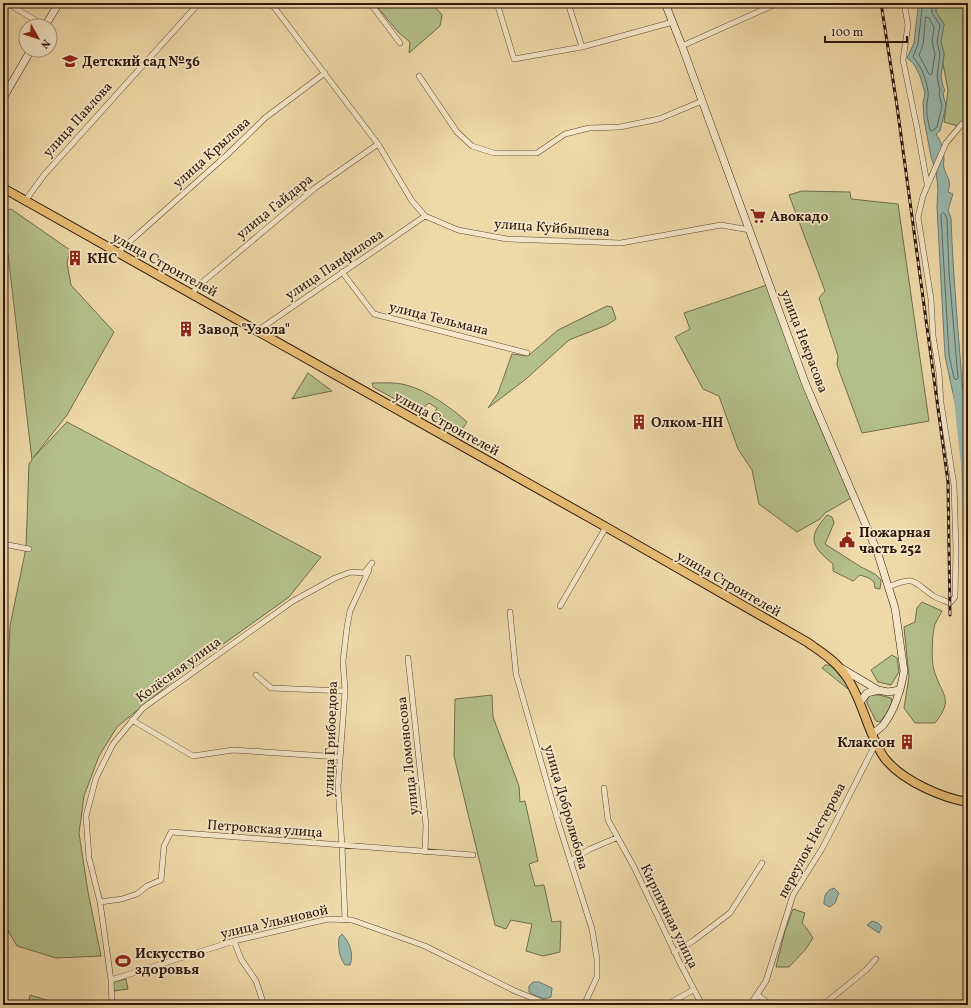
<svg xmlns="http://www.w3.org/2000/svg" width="971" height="1008" font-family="Vollkorn,serif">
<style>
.green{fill:#b4c08b;stroke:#716c4c}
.water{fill:#9ab9ad;stroke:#6f796d}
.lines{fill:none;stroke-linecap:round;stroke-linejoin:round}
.shore{stroke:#64685e;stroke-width:1}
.river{stroke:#9ab9ad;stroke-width:10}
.street-casing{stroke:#5e4834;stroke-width:6}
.secondary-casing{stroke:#2e180e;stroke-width:8}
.primary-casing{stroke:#2e180e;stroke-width:10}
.street{stroke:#f4e6c6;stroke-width:5}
.secondary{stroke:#f4e6c6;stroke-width:7}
.primary{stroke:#e7bc74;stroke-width:8}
.rail-casing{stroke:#2e180e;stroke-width:3}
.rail{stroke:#f4e6c6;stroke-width:1.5;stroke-dasharray:4.5;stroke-linecap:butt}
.labels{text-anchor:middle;stroke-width:3.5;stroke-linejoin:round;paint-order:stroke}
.poi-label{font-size:14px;font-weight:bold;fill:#2e180e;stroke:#f4e6c6;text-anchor:start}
.street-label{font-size:14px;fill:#2e180e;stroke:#f4e6c6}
</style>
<rect width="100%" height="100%" fill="#eed9a8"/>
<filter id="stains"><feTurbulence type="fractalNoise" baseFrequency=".005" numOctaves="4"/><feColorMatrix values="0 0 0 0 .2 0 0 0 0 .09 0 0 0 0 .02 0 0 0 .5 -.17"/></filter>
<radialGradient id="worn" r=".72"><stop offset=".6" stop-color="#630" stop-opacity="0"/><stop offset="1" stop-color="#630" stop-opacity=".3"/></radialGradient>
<path class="green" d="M374,3H432L442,15L440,26L409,53L410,42L398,32Z
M936,3H968V127L965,128L944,122L948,90L943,64L944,54L941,42L944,24L936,12Z
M802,191L850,192L851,199L898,204L929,421L862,433L837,365L838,356L819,298L825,291L789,195Z
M11,209L70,250L67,263L71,285L114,332L67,415L33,458L67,422L321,557L289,597L180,675L117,727L99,756L84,796L79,833L88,892L101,956L56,958L17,946L3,922V855L8,824L3,815V794L8,754L7,694L10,626L26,548L29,464L32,460L8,254H3V212Z
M767,285L814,413L851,498L825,513L820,519L797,532L759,504L752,470L738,449L719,396L703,389L675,337L690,329L684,313Z
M607,306L612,307L616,319L607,325L569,340L526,379L488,408L498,393L512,354L528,356L558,330Z
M308,373L332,391L292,399Z
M372,383C383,383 395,382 406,385C426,390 452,408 467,422L460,433L432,419L437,408L429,403L426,405L420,413L373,387Z
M827,515L832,517L834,523L825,544L861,567L875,574L881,580L880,589L875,588L874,582L869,578L860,575L853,581L833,571V564C811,546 807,538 827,515Z
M922,602L942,611C940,615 937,620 935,624C932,633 931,661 934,670C941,695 955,698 935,723H915L904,708L909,677L904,627L915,622L917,608Z
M892,655L897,658L899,672L891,685L878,682L871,670Z
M825,665H831L848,685V689L822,668Z
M492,695L493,717L519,786L520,802L525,801L538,861L529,864L535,886L544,885L552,922L561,921L560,952L543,956L526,951L532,924L511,920L506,929L495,925L454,756L455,699Z
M871,695H879L891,698L892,702L887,713L880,722L876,721L867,703V699Z
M5,703L7,754L3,781V707Z
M793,909L805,913L802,923L807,929L813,938L805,950L789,967H776L785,931Z
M126,979L128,989L114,991L113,982Z
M30,995L63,1005H46L29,1000Z"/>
<path class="water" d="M917,3H936V12L944,24L941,42L944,54L941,77L943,86L945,90L943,94L946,106L940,131L936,134C941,141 943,149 944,158C944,161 943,165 944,168C947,178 952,180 948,192L953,194L948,210L951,218C953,278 959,337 963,397L962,403H955L945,356L937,207L938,189L936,171L931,157L924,119L923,103L925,93L920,76L914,64L907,58L914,43L918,8Z
M834,888L839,893L835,903L830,907L824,904C824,896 826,890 834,888Z
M872,921L878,923L882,927L879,933L867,925Z
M342,934C350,943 354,954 350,965H345C339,956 338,948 339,937Z
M533,982H539L552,988L551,997C544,1001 536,996 529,992V986Z"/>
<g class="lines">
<path class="shore" d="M921,3L922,9L918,44L913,57C921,66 926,78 928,91C929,96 927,100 927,104C926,113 928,121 930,130L932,131L937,127L942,106L939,95L940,90L937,77L940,54L937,42L940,25L932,13V3
M926,17L929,18L934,27L932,42L935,54L932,73L931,75L929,74L919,55L923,45Z
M943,213L945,214L947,219L949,272L958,378L956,380L954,378L949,355L941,215Z"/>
<path class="river" d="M958,391L966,465L968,526"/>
<defs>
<path id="street" d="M7,3L45,26
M271,3L378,144L412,201L425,216L458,230L507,239L621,243L721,225L750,230
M370,3L400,43
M497,3L514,59L582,47L673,22
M568,3L582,47
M904,3L908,25L903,60L917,128L927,183
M682,46L778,3
M419,76L457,132L472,146L494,153H537L565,134L589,128L620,127L659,119L702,101
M25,201L44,175L199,3
M117,253L228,154L265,118L325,73
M342,272L374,314L527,353
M192,294L198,286L315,188L378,144
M257,331L425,216
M3,544L29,549
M888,587C915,576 911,580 932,595C937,599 944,600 950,603L955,597L956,549L954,485L941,403L939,373L933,336L931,299L918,217L923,196L946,143L962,124L968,120
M560,606L606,527
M510,612L516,674L559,825L592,929L597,959V977L584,1005
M408,658L426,825L425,852
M256,675L271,688L345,691
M132,720L193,756L233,750L340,757
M604,788L608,820L634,867L679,961L702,1005
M570,861L590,849L616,838
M100,902L122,899L137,894L147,886L161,880L164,846L171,832L473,855
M345,920L342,846L338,787L345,691L343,661L347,627L350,611L369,570
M234,941L241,959L256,981L264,1005
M674,952L693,941L730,913L762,863
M111,980L234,941L328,919L352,920L425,946L515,991L550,1005
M758,995L770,1005
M112,1005L111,980L100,902L89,858L86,816L96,778L113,744L143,708L293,601L335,578L351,572L364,573L372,563
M666,1005L693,990
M750,1005L766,981L793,895L823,847L876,743
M823,1005L866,970L876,959"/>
<path id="secondary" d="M665,3L682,46L806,385L877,551L895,608L904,671C901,689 895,709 884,724C881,728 876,731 872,734
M45,26L59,3
M3,98L31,50
M841,668L878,690L888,692L900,690
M860,702L867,693L878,690"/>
<path id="primary" d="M3,188L606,527L807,642C821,652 836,661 846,676C860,696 865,721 876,743C879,749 882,756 887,761C904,781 942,798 968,802"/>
</defs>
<use href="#street" class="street-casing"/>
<use href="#secondary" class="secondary-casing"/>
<use href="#primary" class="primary-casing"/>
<use href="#street" class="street"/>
<use href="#secondary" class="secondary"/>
<use href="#primary" class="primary"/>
<defs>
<path id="rail" d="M881,3L897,106L948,482L950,615"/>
</defs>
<use href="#rail" class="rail-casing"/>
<use href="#rail" class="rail"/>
</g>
<defs>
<symbol id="school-bare" viewBox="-9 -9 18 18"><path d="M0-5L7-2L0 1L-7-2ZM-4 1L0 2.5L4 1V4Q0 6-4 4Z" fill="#8f2418" stroke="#f4e6c6" stroke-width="2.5" paint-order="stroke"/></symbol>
<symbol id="supermarket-bare" viewBox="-9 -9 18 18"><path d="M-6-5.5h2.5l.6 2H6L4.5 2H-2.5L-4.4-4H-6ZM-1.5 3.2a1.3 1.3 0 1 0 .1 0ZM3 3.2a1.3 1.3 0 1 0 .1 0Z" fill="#8f2418" stroke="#f4e6c6" stroke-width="2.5" paint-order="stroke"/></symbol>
<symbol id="building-bare" viewBox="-9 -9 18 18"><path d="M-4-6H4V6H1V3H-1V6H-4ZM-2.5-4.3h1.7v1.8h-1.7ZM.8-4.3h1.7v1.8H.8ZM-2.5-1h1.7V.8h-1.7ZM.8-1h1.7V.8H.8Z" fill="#8f2418" stroke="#f4e6c6" stroke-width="2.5" paint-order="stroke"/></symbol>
<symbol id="civic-bare" viewBox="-9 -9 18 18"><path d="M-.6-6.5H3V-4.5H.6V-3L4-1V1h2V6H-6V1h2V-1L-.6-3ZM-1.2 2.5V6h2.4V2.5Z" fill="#8f2418" stroke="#f4e6c6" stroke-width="2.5" paint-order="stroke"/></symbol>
<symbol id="stadium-bare" viewBox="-9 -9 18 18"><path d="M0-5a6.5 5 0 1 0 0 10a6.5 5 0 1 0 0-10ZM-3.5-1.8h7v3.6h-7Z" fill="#8f2418" stroke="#f4e6c6" stroke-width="2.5" paint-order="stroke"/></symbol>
</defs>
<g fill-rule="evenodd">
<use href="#school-bare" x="59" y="50" width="22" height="22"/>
<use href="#supermarket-bare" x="747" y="205" width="22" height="22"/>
<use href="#building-bare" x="64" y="247" width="22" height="22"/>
<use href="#building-bare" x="175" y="318" width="22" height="22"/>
<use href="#building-bare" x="628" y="411" width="22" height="22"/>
<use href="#civic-bare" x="836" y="529" width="22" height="22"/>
<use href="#building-bare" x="896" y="731" width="22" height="22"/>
<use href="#stadium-bare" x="112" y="950" width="22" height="22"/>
</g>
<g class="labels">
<g class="poi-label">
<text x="82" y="66">Детский сад №36</text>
<text x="770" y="221">Авокадо</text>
<text x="87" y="263">КНС</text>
<text x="198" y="334">Завод "Узола"</text>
<text x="651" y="427">Олком-НН</text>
<text x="859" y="537">Пожарная<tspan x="859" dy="16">часть 252</tspan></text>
<text x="895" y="747" text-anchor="end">Клаксон</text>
<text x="135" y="958">Искусство<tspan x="135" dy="16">здоровья</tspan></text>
</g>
<g class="street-label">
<text transform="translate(77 119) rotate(-48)" y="5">улица Павлова</text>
<text transform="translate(211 152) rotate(-42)" y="5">улица Крылова</text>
<text transform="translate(274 206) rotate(-39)" y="5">улица Гайдара</text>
<text transform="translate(552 227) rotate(4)" y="5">улица Куйбышева</text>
<text transform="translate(165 264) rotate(29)" y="5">улица Строителей</text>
<text transform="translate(334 264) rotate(-34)" y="5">улица Панфилова</text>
<text transform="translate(439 318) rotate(14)" y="5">улица Тельмана</text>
<text transform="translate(805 341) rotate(69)" y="5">улица Некрасова</text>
<text transform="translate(447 423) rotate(29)" y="5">улица Строителей</text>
<text transform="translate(729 583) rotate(30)" y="5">улица Строителей</text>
<text transform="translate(178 669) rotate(-36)" y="5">Колёсная улица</text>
<text transform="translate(330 739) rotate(-88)" y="5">улица Грибоедова</text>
<text transform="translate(407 756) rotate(-96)" y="5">улица Ломоносова</text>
<text transform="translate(567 807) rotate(74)" y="5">улица Добролюбова</text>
<text transform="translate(265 828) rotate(4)" y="5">Петровская улица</text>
<text transform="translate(811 840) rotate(-62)" y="5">переулок Нестерова</text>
<text transform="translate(670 916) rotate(64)" y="5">Кирпичная улица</text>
<text transform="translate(274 921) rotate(-13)" y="5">улица Ульяновой</text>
</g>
</g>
<rect width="971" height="1008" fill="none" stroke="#eed9a8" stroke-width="16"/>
<rect x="4" y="4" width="963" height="1000" fill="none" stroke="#2e180e" stroke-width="2"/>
<rect x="8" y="8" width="955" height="992" fill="none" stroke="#2e180e"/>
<g transform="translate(38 38) rotate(129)"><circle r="19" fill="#f4e6c6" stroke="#a5947c"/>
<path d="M0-3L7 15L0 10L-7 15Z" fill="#8f2418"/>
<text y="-6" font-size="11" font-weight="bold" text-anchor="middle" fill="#2e180e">N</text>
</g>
<path d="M825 36v6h82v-6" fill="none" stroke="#2e180e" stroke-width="2"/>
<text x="831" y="36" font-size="12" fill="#2e180e" stroke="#f4e6c6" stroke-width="3" paint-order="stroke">100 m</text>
<rect width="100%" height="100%" filter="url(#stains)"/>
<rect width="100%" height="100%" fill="url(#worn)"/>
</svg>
